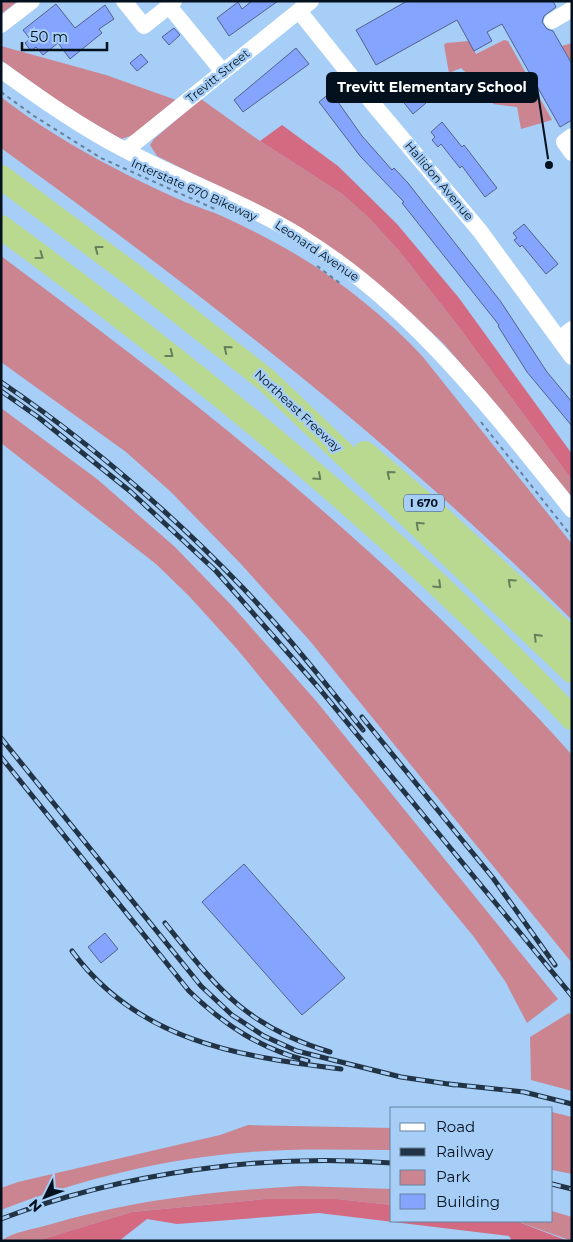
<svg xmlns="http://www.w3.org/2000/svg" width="573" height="1242" font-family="Montserrat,sans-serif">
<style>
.green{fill:#ca8591}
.forest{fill:#d46a81}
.building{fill:#84a4fd;stroke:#52628c}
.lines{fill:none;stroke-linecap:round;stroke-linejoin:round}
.path{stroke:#63809d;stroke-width:2;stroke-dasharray:4 4;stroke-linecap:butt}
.minor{stroke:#fff;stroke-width:16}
.highway{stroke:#b9d990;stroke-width:24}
.rail-casing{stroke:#213345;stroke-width:5}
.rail{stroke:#a6cef6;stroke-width:3;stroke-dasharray:9;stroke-linecap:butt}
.oneway{stroke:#677f5d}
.labels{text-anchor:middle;stroke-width:5;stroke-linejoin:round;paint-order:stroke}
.shield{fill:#a6cef6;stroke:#344a5f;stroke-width:1}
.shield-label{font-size:11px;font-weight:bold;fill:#03111e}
.street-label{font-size:12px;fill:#03111e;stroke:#a6cef6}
.leader{fill:none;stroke:#03111e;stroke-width:2}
.callout-dot{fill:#03111e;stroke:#a6cef6;stroke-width:2}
.callout{fill:#03111e;stroke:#03111e;stroke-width:2}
.callout-label{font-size:14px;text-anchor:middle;font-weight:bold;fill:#fff}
</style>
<rect width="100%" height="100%" fill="#a6cef6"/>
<path class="green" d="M1,1H18L1,14Z
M504,40L508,41L552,120L521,129L517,107L493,104L496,91L476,82L461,68L449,73L444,45L446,43L469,41L476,54Z
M572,43V64L562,46Z
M1,46L106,75L176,100L133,135L121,139L69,109L1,60Z
M1,97C57,140 120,173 185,202C197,207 211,211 224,217C248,228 274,241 297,255C343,283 387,318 423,357L572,544V620C397,445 201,293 1,148Z
M201,99L260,141L342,194L369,218L399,251L455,322L572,480V499L503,412L443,343L409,311L258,206L157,156L150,145L154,139Z
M1,256C164,377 323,501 467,645C502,681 539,717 572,755V963L310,641L241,564L171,492L126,452L1,362Z
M1,408L97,479L175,547L234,608L317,702L558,999L527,1023L505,981L474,937L237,649L189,596L156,564L1,443Z
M569,1013L572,1016V1091L531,1080L530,1037Z
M552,1112L572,1117V1174L552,1170Z
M248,1125L392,1128V1150C345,1150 298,1148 251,1152C167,1158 81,1179 1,1210V1188L18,1182L220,1135Z
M301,1186L392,1189V1205L337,1199H265L132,1212L36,1241H1C12,1232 34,1229 48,1225C131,1200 215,1191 301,1186Z
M552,1211L572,1217V1241L516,1221H552Z"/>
<path class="forest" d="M282,125L338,166L397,224L459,298L572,454V480L455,322L399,251L369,218L342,194L260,141Z
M265,1199H337L392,1205V1221H516L568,1241H512L509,1236L319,1213L177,1224L147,1219L119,1241H36L132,1212Z"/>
<path class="building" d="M252,1H278L229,36L217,18L238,2L242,9Z
M407,1H553L556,7L544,16L542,22L547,29L553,31L572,64V120L560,127L502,24L487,32L492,41L474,51L457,20L376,65L356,30Z
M56,4L75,28L105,5L114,19L99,29L102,33L70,59L58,43L43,55L36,47L31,51L25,43L30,39L23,30Z
M174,28L180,35L169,45L162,37Z
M296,48L309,64L243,112L234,100Z
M141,54L148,62L137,71L130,63Z
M414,88L426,103L413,114L401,99Z
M331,92L362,136L392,170L394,168L408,183L501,302L547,372L572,402V426L527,372L498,326L499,325L402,203L404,202L360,156L319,102Z
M442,122L462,147L464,145L497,188L485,197L462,166L460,168L441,144L438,147L432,140L435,137L431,132Z
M524,224L558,264L546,274L522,245L520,247L514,240L517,238L513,233Z
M244,864L345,978L302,1015L202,902Z
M105,933L118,949L101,963L88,947Z"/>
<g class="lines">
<path class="path" d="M1,92L34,116L101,158L217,210
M317,266L341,284
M481,422L572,537"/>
<path class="minor" d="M124,1L144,26L169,6
M174,1L169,6L223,72
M299,11L374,105L480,231L572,357
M552,21L572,9
M1,25L32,1
M1,70C41,99 81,127 125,150C182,180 243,202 298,235C411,304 490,408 572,510
M572,136L564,142L572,153
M126,150L311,1
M559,339L572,329"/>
<path class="highway" d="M1,177L133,275L265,379L572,671
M1,227C204,376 399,535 572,718
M365,453L436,514L572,640"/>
<defs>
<path id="rail" d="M1,382C89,442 170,512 243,588C286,633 324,682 363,730
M1,391L38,417L131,492L216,571L318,687L572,996
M362,717L493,878L555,965
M1,738L201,986L232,1015L264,1036L297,1051L401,1077L455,1085
M1,757L189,991C224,1025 261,1049 308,1061
M165,923C218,989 245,1026 330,1052
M72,951C138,1041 237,1056 341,1069
M449,1084L524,1092L572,1104
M552,1184L572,1189
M1,1219C121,1173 263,1153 392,1163"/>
</defs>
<use href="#rail" class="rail-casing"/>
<use href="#rail" class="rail"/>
</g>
<defs><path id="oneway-chevron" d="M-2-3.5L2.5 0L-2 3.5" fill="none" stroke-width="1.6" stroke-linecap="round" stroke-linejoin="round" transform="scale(1.25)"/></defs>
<g class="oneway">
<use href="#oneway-chevron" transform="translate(98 249) rotate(-143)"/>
<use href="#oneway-chevron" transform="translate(40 256) rotate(36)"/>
<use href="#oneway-chevron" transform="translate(227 349) rotate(-141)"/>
<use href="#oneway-chevron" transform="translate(170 354) rotate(38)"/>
<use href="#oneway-chevron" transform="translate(390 474) rotate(-140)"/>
<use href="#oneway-chevron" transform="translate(318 477) rotate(42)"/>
<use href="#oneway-chevron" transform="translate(419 525) rotate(-137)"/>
<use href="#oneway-chevron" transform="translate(511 582) rotate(-138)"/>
<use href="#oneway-chevron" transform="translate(438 585) rotate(44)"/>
<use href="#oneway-chevron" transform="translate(537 637) rotate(-135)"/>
</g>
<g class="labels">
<rect class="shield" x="404" y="494.5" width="40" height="17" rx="4"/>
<g class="shield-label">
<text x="424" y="507">I 670</text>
</g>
<g class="street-label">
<text transform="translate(218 76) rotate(-39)" y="4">Trevitt Street</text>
<text transform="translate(439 181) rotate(50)" y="4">Hallidon Avenue</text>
<text transform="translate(194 190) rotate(24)" y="4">Interstate 670 Bikeway</text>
<text transform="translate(317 251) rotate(34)" y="4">Leonard Avenue</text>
<text transform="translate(298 411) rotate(43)" y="4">Northeast Freeway</text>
</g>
</g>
<path class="leader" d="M549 165L537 87"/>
<circle class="callout-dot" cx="549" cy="165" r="5"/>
<rect class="callout" x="327" y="73" width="210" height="29" rx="5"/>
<g class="callout-label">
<text x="432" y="92">Trevitt Elementary School</text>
</g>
<rect width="573" height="1242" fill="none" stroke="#03111e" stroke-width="5"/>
<rect x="390" y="1107" width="162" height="115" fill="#a6cef6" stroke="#6582a0"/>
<rect x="400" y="1123" width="25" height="8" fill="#ffffff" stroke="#6582a0"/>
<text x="436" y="1132" font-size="15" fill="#03111e">Road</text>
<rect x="400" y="1148" width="25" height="8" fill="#213345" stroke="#6582a0"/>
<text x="436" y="1157" font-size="15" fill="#03111e">Railway</text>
<rect x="400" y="1170" width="25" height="15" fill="#ca8591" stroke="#6582a0"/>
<text x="436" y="1182" font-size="15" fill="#03111e">Park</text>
<rect x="400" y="1194" width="25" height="15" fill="#84a4fd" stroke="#6582a0"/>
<text x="436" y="1207" font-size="15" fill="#03111e">Building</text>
<g transform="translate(45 1197) rotate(228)" stroke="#a6cef6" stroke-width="4" paint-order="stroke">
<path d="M0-4L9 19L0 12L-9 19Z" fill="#03111e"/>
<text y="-8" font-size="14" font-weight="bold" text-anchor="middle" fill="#03111e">N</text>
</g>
<path d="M22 42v8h85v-8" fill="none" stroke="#03111e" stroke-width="2.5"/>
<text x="30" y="42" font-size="15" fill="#03111e" stroke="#a6cef6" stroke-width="4" paint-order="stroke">50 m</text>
</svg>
